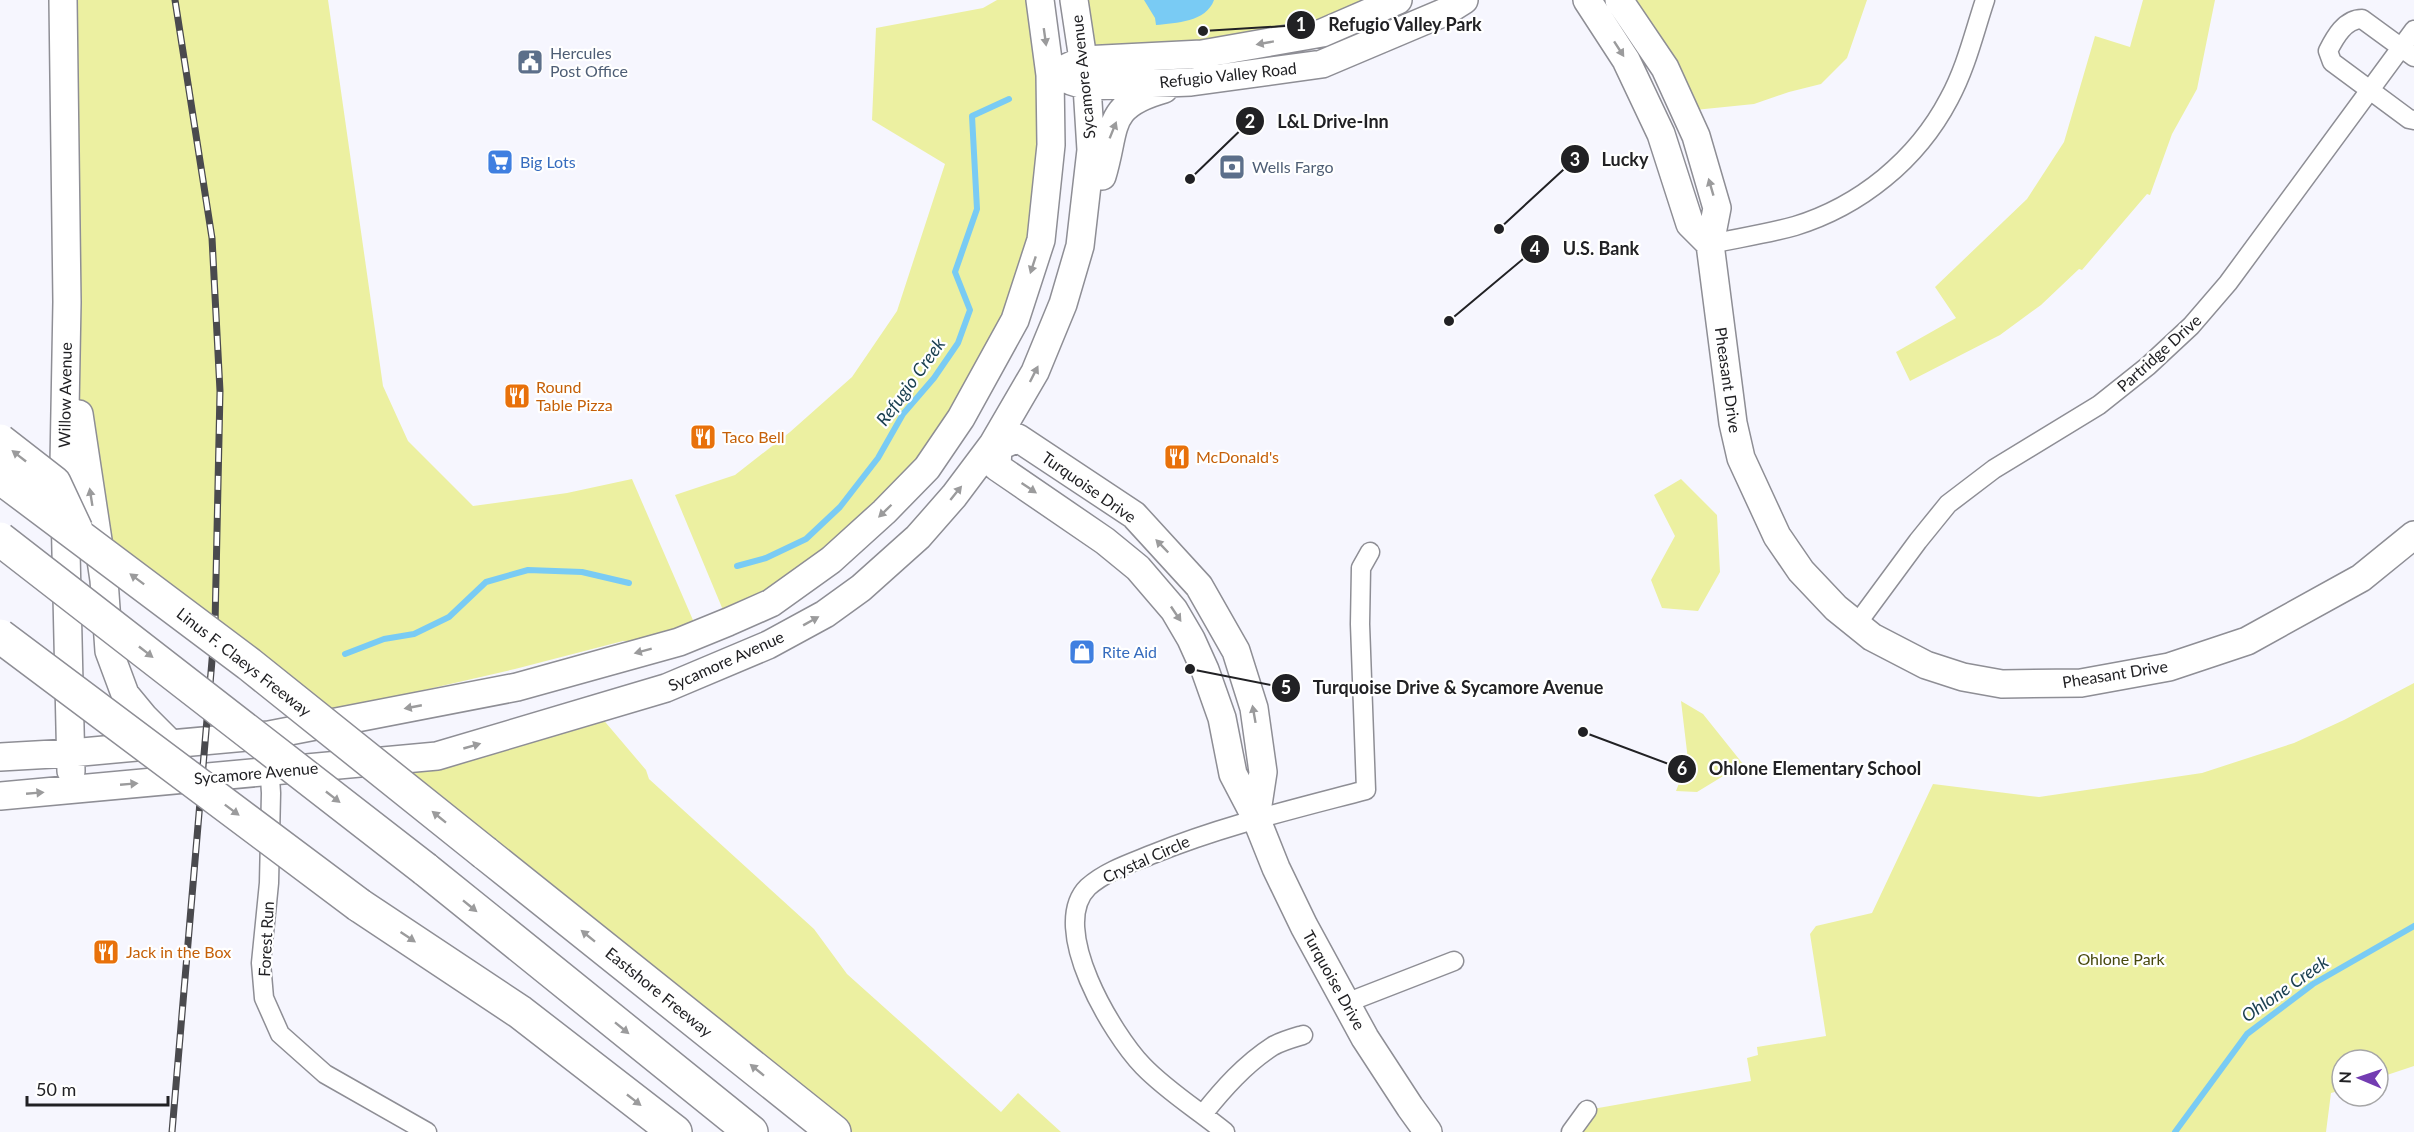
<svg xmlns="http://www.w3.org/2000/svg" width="2414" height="1132" font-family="Lato,sans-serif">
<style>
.green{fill:#ecf0a1}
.water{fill:#79cbf4}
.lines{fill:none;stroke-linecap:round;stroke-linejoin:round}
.stream{stroke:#79cbf4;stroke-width:6}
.street-casing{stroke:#8e8e95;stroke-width:21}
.secondary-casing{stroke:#8e8e95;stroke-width:30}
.highway-casing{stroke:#8e8e95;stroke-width:36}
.street{stroke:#fff;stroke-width:18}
.secondary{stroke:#fff;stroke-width:27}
.highway{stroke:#fff;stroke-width:33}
.rail-casing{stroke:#4a4a4e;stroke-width:7}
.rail{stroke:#fff;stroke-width:4.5;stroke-dasharray:14;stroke-linecap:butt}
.highway-bridge-casing{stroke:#8e8e95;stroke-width:36;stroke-linecap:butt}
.highway-bridge{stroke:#fff;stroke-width:33}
.oneway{fill:#9b9b9c}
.labels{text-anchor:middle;stroke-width:4.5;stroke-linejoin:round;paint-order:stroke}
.service-label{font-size:16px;fill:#4e5e75;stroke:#fff;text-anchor:start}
.street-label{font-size:16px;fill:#212124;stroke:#fff}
.shop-label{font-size:16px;fill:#366cbe;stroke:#fff;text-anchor:start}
.food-label{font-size:16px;fill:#c56008;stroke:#fff;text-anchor:start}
.park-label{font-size:16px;fill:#48490e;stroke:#fff}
.water-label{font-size:18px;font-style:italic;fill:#1c4152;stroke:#fff}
.leader{fill:none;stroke:#212124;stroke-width:2}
.callout-dot{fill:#212124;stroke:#fff;stroke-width:2}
.mark-label{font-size:18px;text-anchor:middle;font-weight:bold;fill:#fff}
.callout-label{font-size:18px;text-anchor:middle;font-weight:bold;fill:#212124;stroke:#fff;stroke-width:4.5;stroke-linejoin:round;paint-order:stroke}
</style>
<rect width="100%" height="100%" fill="#f6f6fe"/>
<path class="green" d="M63,0H328L383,386L408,441L473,506L567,493L632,479L699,634L679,642L623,641L515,669L324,713L79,534Z
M997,0H1040L1051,145L1015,320L884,512L728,622L675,495L735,475L790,432L852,377L897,311L945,164L872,120L876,28L983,8Z
M1074,0H1398L1322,33L1083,60Z
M1619,0H1867L1847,58L1821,84L1789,92L1754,104L1685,111Z
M2143,0H2215L2197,89L2172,134L2150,195L2147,194L2082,270L2079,269L2041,305L2000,335L1910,381L1896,352L1956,318L1935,287L2027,199L2064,142L2095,36L2130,47Z
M1681,479L1717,515L1720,572L1698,611L1662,608L1651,580L1675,536L1654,495Z
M2414,683V1066L2378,1078V1060H2342V1090L2331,1093L2326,1132H1571L1587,1110L1751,1081L1747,1058L1758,1055L1757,1047L1826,1036L1810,934L1816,926L1872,913L1933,784L2039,797L2202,773L2294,743L2344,720Z
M1681,701L1703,714L1743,764L1697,792L1676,791L1688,760Z
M595,710L646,770L649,779L814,929L847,974L1001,1112L1018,1093L1061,1132H834L376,766Z"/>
<path class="water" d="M1144,0H1214C1206,22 1176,23 1156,25L1155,18Z"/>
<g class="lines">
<path class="stream" d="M737,566L766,558L806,539L840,507L878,458L903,414L934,378L958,343L970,310L955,272L977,209L972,116L1009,99
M345,654L384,639L414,634L449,617L486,582L528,570L582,572L629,583
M2175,1132L2247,1034L2313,984L2414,926"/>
<defs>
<path id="street" d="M2414,57L2362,19C2345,19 2335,37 2328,51L2332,62L2409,119L2414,120
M1710,244C1738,238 1767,234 1795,226C1860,206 1917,160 1949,99C1966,68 1974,33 1985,0
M1856,625L1918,541L1948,504L1994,469L2099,405L2148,366L2191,326L2228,283L2414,30
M269,761L271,793L269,883L261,963L264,998L280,1034L325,1074L427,1132
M1346,1003L1454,961
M1203,1114C1223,1089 1245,1064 1273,1046C1282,1041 1293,1038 1303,1035
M1225,1132C1198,1110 1167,1091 1143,1066C1113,1035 1047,927 1088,887C1106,871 1131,863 1153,854C1222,826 1294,809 1366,790L1360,624L1361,568L1370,552
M1571,1132L1587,1110"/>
<path id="secondary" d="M63,0L67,302L64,464L71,771
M1587,0L1626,60L1661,134L1690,224L1710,244
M1619,0L1665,68L1696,136L1717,208L1710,244L1733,423L1741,458L1777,536L1801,571L1836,608L1872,637L1926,665L1963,677L2002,684L2081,683L2169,667L2247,641L2361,578L2414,535
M1068,67L1083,60L1202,54L1322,33L1398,0
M1071,81L1087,86L1191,82L1322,64L1445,12L1464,0
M1102,176C1117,127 1104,106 1164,89
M79,414L104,580L109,651L125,694L144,717L171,744
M998,447L997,467L1105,541L1138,568L1174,610L1191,639L1205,670L1222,718L1233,774L1256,818L1276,868L1304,926L1365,1038L1410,1107L1428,1132
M998,447L1018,438L1134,515L1199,586L1236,651L1254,708L1263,772L1256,818
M0,757L71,753L269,735L517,687L679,642L728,622L771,603L831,560L884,512L927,468L961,418L1015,320L1041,240L1051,145L1050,75L1040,0
M0,796L437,756L666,688L768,645L825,614L861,588L918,537L954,496L993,444L1035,372L1063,304L1080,246L1091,150L1087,86L1074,0"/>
<path id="highway" d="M485,853L834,1132
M425,869L751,1132
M359,905L520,1012L675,1132"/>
</defs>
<use href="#street" class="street-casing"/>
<use href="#secondary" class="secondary-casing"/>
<use href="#highway" class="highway-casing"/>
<use href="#street" class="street"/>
<use href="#secondary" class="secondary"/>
<use href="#highway" class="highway"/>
<defs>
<path id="rail" d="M172,1132L215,625L220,391L212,238L175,0"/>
</defs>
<use href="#rail" class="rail-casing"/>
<use href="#rail" class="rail"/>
<defs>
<path id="highway-bridge" d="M0,441L54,483L76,530
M0,477L249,664L485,853
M0,539L425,869
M0,636L359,905"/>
</defs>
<use href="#highway-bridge" class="highway-bridge-casing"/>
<use href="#highway-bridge" class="highway-bridge"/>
</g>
<defs><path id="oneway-solid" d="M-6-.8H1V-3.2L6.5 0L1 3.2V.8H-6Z" transform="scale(1.5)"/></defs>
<g class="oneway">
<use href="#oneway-solid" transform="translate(1045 37) rotate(82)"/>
<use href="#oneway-solid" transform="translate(1265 43) rotate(170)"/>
<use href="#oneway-solid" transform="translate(1619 49) rotate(57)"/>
<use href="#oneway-solid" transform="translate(1113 130) rotate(-68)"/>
<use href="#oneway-solid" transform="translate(1711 187) rotate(-106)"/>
<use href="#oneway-solid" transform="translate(1033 265) rotate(108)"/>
<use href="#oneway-solid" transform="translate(1034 374) rotate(-63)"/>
<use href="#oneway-solid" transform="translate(19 456) rotate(-142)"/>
<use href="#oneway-solid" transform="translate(1029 488) rotate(34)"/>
<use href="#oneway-solid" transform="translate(956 493) rotate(-51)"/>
<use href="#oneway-solid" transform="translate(91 497) rotate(-99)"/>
<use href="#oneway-solid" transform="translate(885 511) rotate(136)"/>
<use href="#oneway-solid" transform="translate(1162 546) rotate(-134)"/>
<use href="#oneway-solid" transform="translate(137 579) rotate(-143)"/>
<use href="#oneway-solid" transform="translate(1176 614) rotate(56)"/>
<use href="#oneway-solid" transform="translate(811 621) rotate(-29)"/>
<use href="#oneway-solid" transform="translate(643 651) rotate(165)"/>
<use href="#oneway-solid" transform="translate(146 652) rotate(38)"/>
<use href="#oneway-solid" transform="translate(413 707) rotate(169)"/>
<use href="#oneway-solid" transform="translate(1254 714) rotate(-100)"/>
<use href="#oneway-solid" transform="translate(472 746) rotate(-16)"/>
<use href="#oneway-solid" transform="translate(129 784) rotate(-5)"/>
<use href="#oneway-solid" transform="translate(35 793) rotate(-5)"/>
<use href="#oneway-solid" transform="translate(333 797) rotate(38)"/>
<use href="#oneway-solid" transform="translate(232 810) rotate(37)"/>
<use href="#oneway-solid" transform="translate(439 817) rotate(-141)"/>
<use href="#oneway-solid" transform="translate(470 906) rotate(39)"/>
<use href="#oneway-solid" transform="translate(588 936) rotate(-141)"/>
<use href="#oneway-solid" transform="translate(408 937) rotate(34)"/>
<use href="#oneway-solid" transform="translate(622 1028) rotate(39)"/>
<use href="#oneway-solid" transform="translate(757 1070) rotate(-141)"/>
<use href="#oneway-solid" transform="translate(634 1100) rotate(38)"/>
</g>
<defs>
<symbol id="civic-square" viewBox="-11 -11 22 22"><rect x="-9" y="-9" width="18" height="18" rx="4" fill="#5c6f8a" stroke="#fff"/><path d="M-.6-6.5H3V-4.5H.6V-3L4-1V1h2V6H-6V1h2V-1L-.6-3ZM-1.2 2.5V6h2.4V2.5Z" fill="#fff"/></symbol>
<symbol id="supermarket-square" viewBox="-11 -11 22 22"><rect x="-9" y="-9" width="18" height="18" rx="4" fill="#3f7fe0" stroke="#fff"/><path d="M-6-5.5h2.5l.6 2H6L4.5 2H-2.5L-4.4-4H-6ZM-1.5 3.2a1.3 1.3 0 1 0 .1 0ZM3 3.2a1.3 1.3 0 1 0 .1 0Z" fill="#fff"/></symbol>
<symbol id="bank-square" viewBox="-11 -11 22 22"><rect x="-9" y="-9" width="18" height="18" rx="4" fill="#5c6f8a" stroke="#fff"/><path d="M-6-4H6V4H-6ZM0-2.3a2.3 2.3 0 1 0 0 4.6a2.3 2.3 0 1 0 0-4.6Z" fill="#fff"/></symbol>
<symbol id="restaurant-square" viewBox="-11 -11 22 22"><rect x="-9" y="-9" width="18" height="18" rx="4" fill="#e8710a" stroke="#fff"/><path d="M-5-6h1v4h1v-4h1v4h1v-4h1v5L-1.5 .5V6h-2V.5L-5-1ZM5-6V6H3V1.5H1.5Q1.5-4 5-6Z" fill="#fff"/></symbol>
<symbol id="shop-square" viewBox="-11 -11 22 22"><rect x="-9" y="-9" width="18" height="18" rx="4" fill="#3f7fe0" stroke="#fff"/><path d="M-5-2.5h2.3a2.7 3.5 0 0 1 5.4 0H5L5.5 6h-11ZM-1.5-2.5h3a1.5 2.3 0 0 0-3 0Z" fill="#fff"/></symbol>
</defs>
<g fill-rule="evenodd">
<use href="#civic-square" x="515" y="47" width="30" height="30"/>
<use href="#supermarket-square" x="485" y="147" width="30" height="30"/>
<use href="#bank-square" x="1217" y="152" width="30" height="30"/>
<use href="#restaurant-square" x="502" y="381" width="30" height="30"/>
<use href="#restaurant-square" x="688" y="422" width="30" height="30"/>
<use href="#restaurant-square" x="1162" y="442" width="30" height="30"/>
<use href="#shop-square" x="1067" y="637" width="30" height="30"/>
<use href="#restaurant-square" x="91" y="937" width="30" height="30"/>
</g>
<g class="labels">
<g class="service-label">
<text x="550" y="59">Hercules<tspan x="550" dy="18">Post Office</tspan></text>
<text x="1252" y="173">Wells Fargo</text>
</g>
<g class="street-label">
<text transform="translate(1228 75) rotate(-6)" y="6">Refugio Valley Road</text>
<text transform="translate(1083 77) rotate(-96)" y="6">Sycamore Avenue</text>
<text transform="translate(2159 353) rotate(-42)" y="6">Partridge Drive</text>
<text transform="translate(1728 380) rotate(82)" y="6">Pheasant Drive</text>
<text transform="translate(65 395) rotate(-89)" y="6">Willow Avenue</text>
<text transform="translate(1089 487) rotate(35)" y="6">Turquoise Drive</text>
<text transform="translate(726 661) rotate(-24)" y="6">Sycamore Avenue</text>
<text transform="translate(244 662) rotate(38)" y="6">Linus F. Claeys Freeway</text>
<text transform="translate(2115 674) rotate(-9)" y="6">Pheasant Drive</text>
<text transform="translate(256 773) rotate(-5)" y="6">Sycamore Avenue</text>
<text transform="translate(1146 859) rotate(-24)" y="6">Crystal Circle</text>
<text transform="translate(266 939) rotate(-87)" y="6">Forest Run</text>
<text transform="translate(1334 980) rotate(61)" y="6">Turquoise Drive</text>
<text transform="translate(659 992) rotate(39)" y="6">Eastshore Freeway</text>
</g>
<g class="shop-label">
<text x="520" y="168">Big Lots</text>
<text x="1102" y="658">Rite Aid</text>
</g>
<g class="food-label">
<text x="536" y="393">Round<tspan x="536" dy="18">Table Pizza</tspan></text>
<text x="722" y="443">Taco Bell</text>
<text x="1196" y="463">McDonald's</text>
<text x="126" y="958">Jack in the Box</text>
</g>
<g class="park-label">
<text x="2121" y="965">Ohlone Park</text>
</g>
<g class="water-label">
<text transform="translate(911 382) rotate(-54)" y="6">Refugio Creek</text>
<text transform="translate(2285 989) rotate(-35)" y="6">Ohlone Creek</text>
</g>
</g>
<path class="leader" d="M1203 31L1301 25M1190 179L1250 121M1499 229L1575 159M1449 321L1535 249M1190 669L1286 688M1583 732L1682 769"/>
<g class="callout-dot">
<circle cx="1203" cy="31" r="6"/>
<circle cx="1190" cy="179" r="6"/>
<circle cx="1499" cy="229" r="6"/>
<circle cx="1449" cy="321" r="6"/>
<circle cx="1190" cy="669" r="6"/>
<circle cx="1583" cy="732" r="6"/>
<circle cx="1301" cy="25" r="15"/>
<circle cx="1250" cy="121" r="15"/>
<circle cx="1575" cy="159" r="15"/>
<circle cx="1535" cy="249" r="15"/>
<circle cx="1286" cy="688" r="15"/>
<circle cx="1682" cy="769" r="15"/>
</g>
<g class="mark-label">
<text x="1301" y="31">1</text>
<text x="1250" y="128">2</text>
<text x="1575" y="166">3</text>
<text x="1535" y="255">4</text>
<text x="1286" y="694">5</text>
<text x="1682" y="775">6</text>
</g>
<g class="callout-label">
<text x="1405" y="31">Refugio Valley Park</text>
<text x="1333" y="128">L&amp;L Drive-Inn</text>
<text x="1625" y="166">Lucky</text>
<text x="1601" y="255">U.S. Bank</text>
<text x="1458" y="694">Turquoise Drive &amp; Sycamore Avenue</text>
<text x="1815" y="775">Ohlone Elementary School</text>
</g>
<g transform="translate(2360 1078) rotate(272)"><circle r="28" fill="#ffffff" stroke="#a6a6a7" stroke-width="1.5"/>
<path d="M0-4.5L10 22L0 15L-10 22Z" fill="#733cb2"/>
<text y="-9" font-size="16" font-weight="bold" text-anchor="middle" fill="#212124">N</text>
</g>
<path d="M27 1096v9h141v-9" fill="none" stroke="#212124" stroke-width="3"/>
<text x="36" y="1096" font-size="18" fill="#212124" stroke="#ffffff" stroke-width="4.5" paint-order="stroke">50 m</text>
</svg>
